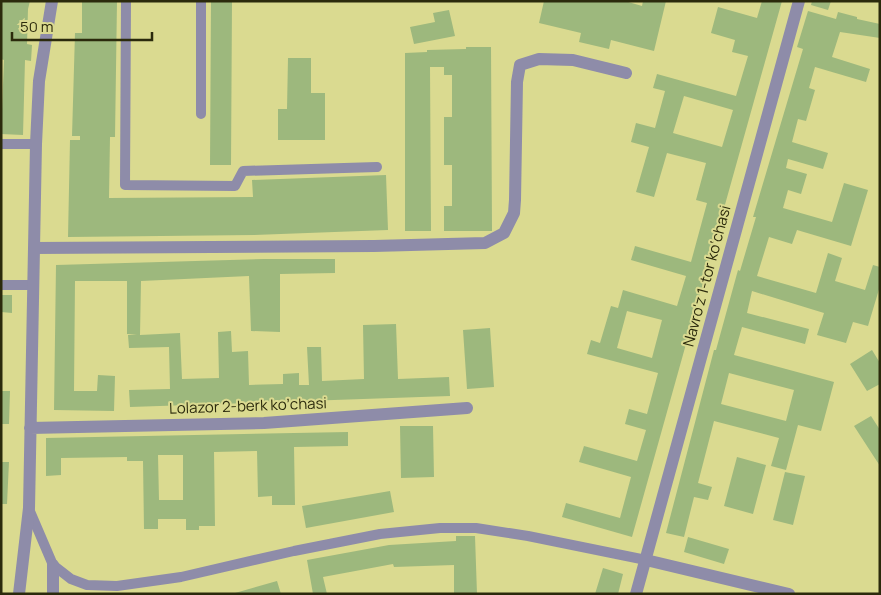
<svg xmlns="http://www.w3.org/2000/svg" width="881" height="595" font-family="Manrope,sans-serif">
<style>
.building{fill:#9db87d;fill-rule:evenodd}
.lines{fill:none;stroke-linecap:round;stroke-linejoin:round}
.service{stroke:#8e8ca9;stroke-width:10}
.minor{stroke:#8e8ca9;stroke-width:12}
.labels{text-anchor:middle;stroke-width:4;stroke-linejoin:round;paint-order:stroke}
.street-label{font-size:15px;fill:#2b2a0c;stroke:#dada90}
</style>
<rect width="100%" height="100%" fill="#dada90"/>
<path class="building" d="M1,1H30L28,9L27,44L32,45L31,61L25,60L23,135L1,134L4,60L1,59Z
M82,1H117L115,137H110L109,198L253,197L252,180L386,175L388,230L254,235L68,237L70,140H80V136H72L75,33H82Z
M211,1H232L231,165H210Z
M544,1H625L642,6L643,1H666L654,51L611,40L609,49L579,42L581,33L539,23Z
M762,1H782L632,537L562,517L566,503L620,518L631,477L579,462L584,446L637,461L646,430L625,424L629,409L647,414L658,373L587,354L591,340L600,343L611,306L618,308L623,290L677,306L686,276L631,260L635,246L691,262L707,203L696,200L706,163L667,153L654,197L636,192L649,147L631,142L636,123L655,128L665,91L653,88L657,74L736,96L748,56L732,52L735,40L711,33L718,7L757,18ZM684,96L733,110L722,147L673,133ZM627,311L662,320L652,358L617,348Z
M812,1H831L828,10L811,5Z
M449,10L455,36L414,44L410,27L435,22L433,13Z
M808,11L836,19L838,12L857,17V19L880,24V38L840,32L832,57L870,69L866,82L815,67L809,88L815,90L806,121L798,119L792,142L828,153L823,169L788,159L786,168L807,174L801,194L788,190L783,208L832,222L844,183L868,190L851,246L797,230L792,244L769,237L757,276L816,293L828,253L842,258L835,281L865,290L873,265L880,267V286L868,326L853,322L846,343L817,335L824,313L752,291L747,313L809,329L805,344L742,327L734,355L834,382L821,431L798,425L786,470L771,466L779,438L714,421L698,483L712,487L708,500L694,497L684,537L666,533L714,350H716L738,270L740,271L756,217H753L803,49L797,47ZM729,373L794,390L786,421L721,404Z
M466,47H491L492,231H444V206H452V165H444V117H452V75H444V67H430L431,231H405V53L427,52V50L466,49Z
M288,58H311V93H325V140H278V109H287Z
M264,259H335V273L280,274V332L251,331L249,276L141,281L140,335L180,333L182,379L219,378L218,332L231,331L232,352L248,351L249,385L283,384V374L299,373V385H309L307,347H321L322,381L364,379L363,325L396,324L398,379L449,377L450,396L130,407L129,390L170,389L169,347L129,348L128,335L137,334H127V281H75L74,391H97L98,375L115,376L114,411L54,410L56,265Z
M1,295H12V313L1,312Z
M490,328L494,387L467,389L463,330Z
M872,350L880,363V384L867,391L850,364Z
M1,391H10L9,424H1Z
M871,416L880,430V466L854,426Z
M400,426H433L434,477L401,478Z
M348,432V446L294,447L295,505H272V496L258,497L257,451L214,452L215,526H199V530H186V519H158V529H144L143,461H127V457L61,458V475L46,476V438ZM158,455H183V500H159Z
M737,457L766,465L753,514L724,506Z
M1,462H9L7,504H1Z
M785,472L805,476L793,525L773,520Z
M390,491L394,512L306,528L302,506Z
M456,536H475L477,594H454V565L394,567L393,564L323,577L327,594H313L307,560L389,545L456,541Z
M688,537L729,549L724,564L684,552Z
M603,568L623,574L618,594H595Z
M277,581L281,594H235V593Z"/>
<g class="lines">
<path class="service" d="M126,1L125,185L235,186L243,171L377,167
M201,1V114
M1,144H36
M1,285H34
M29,509L53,565L71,579L87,585L117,586L181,577L294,551L380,534L440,528H476L528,536L646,560"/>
<path class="minor" d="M34,248L374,246L485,243L504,233L514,213L515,200L517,82L520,65L539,59L573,60L626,73
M30,428L264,423L467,408
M646,560L789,594
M19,594L29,508L36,144L39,81L52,1
M53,594V565
M636,594L799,1"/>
</g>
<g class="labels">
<g class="street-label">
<text transform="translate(707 276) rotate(-75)" y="5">Navro'z 1-tor ko‘chasi</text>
<text transform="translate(248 406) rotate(-2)" y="5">Lolazor 2-berk koʼchasi</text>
</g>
</g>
<rect width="881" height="595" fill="none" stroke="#2b2a0c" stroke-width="5"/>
<path d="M12 32v8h140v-8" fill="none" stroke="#2b2a0c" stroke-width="2.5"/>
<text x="20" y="32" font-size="15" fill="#2b2a0c" stroke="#dada90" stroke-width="4" paint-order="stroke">50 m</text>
</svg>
